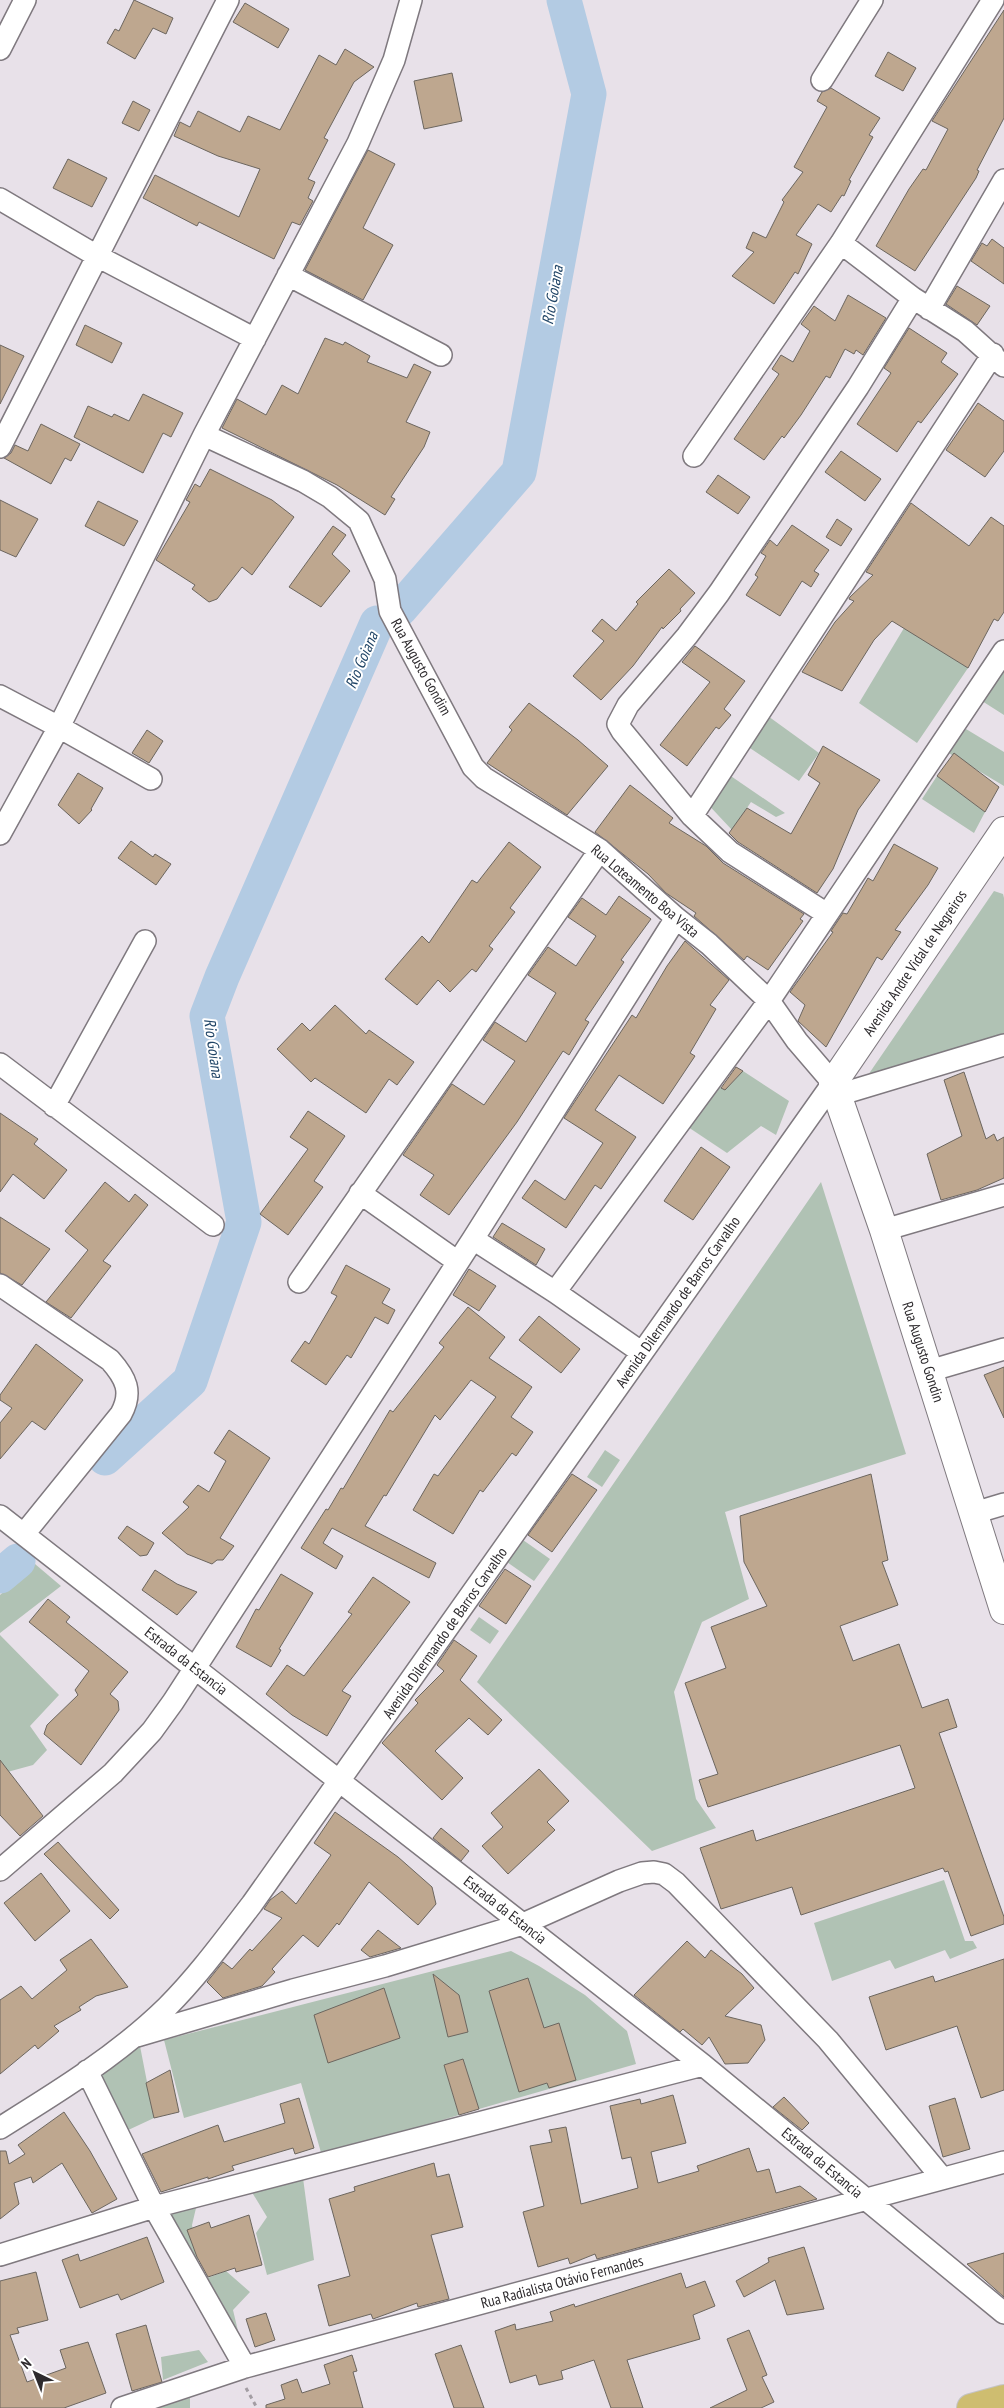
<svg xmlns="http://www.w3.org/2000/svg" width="1004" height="2408" font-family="'PT Sans Narrow',sans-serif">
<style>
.green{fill:#b0c2b4}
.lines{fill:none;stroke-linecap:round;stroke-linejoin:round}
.river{stroke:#b3cbe3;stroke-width:35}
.building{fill:#bea78f;stroke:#6c665f}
.minor-casing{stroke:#7f797f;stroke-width:24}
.tertiary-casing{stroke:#7f797f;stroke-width:30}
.primary-casing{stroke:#c4c3c4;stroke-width:30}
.path{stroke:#a39da3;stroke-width:3;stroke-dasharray:4 4;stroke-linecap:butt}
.minor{stroke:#fff;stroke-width:21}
.tertiary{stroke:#fff;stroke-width:28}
.primary{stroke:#cebd70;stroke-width:28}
.labels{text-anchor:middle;stroke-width:4;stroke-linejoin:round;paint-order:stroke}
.street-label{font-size:15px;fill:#2d2a2d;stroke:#fff}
.water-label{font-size:16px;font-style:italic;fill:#1e4365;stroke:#fff}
</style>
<rect width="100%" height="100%" fill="#e8e1e9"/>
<path class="green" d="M904,628L968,668L917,743L859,703Z
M1004,670V715L982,701Z
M761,711L819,753L799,781L741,742Z
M966,729L1004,752V786L947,752Z
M722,770L785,813L776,817L751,802L732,830L703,799Z
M937,776L985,812L974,833L922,799Z
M994,891L1003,894L1004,898V1039L866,1078Z
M743,1071L789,1101L776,1135L761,1126L727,1153L682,1123L712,1082L725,1090Z
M821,1182L906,1454L725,1512L749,1599L702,1622L674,1692L696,1799L716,1828L652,1851L477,1682Z
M605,1450L620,1460L602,1487L587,1477Z
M523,1540L550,1559L534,1581L507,1562Z
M35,1564L61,1586L0,1633V1595Z
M479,1617L499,1631L490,1644L470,1630Z
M0,1635L59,1695L30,1726L47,1750L33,1765L0,1774Z
M944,1880L965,1941H973L977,1948L950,1959L945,1950L895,1969L890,1960L832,1981L814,1923Z
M511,1951L539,1966L585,1995L627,2031L636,2064L479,2109L463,2059L444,2065L459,2115L322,2156L301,2083L184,2118L164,2040Z
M140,2046L154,2118L124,2132L96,2075Z
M303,2178L314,2260L267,2275L256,2233L267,2217L250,2189Z
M196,2208L192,2225L201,2278L205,2279L226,2271L250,2292L233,2310L243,2352L165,2213Z
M199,2350L208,2362L163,2380L161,2357Z
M190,2398V2408H148V2406Z"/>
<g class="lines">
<path class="river" d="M400,609L519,472L589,94L564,0
M105,1458L190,1381L244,1222L207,1016L222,977L377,623
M0,1576L18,1561"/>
</g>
<path class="building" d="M134,0L173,18L166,34L153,28L135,59L107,43L115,29L119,31Z
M245,3L289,29L278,48L233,22Z
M1004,10V118L977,170L979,171L976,178L915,271L876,246L909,189L923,169L926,170L948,129L932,121Z
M345,49L374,67L354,82L324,138L328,140L308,179L315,182L308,198L313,201L300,225L292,222L274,259L199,222L197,226L143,198L155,175L239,217L260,169L218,156L174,136L180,122L190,127L198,111L240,132L248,116L280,130L319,55L336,65Z
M888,52L916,68L903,91L875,76Z
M452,73L462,121L424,129L414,81Z
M831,88L880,118L869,135L873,137L849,180L851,181L844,196L842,195L831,212L818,204L796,235L812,244L798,274L795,272L774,304L732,276L754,252L746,248L753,232L766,238L784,202L782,200L803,172L794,167L827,107L817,101L822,92Z
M133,101L150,110L139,131L122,123Z
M368,150L395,164L363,228L393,245L363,300L305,270Z
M68,159L107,178L92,207L53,188Z
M992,239L1004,248V284L971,261L982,243L987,246Z
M957,286L990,306L977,325L946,304Z
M848,295L886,318L863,355L856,350L854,354L845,349L830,378L826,376L801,415L784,438L782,436L764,460L734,439L779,374L772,369L781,355L793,362L810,331L801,324L814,306L835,321Z
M85,325L122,343L112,363L76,345Z
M909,328L947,353L941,362L958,374L921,423L918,421L897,452L857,424L891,373L884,368Z
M325,338L343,345L345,342L370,356L367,362L407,378L414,364L431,372L406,422L430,432L424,447L391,497L395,499L385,515L337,485L222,428L237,399L266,415L282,385L298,394Z
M0,345L24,356L0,404Z
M143,394L183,413L171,437L163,433L143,473L74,437L88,406L112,417L114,414L129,421Z
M978,403L1004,421V451L985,477L946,450Z
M41,424L80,444L71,461L65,458L51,484L4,458L11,453L15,445L28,451Z
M841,451L881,479L865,501L825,472Z
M210,469L272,500L294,517L252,575L242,567L217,599L209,602L192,589L195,585L156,560L190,502L186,500L195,484L200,487Z
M718,475L750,497L738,514L706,492Z
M0,500L38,519L16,557L0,550Z
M98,501L138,521L124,546L85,526Z
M911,503L969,546L991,517L1004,526V612L998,621L994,619L968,668L892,621L874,640L842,691L802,672L835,622L854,601L849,599L850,597L873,575L866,572Z
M837,519L852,529L841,546L826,537Z
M792,525L829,550L814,571L819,574L811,587L802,581L780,616L746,595L758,577L755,575L766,556L761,553L770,540L777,546Z
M333,526L346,535L332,554L350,571L321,607L289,587Z
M669,569L695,593L680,609L681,611L663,629L662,627L633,666L601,700L573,676L604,641L592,631L602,619L616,631L638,604L636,602Z
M695,646L745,681L724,709L731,715L719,729L716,727L687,766L660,745L710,682L682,662Z
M529,703L578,740L608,766L567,815L487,763L512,730L509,727Z
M147,730L163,741L149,763L132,753Z
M823,746L880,780L858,810L833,869L817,893L738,842L729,833L747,808L791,834L820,783L808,775Z
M954,753L999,787L985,812L937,776Z
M78,773L103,788L91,809L92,810L79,824L58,805Z
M630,785L673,818L669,823L706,846L723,863L804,914L800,919L803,921L768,970L747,956L744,960L694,916L696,913L666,893L648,874L595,832Z
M131,841L153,857L155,854L171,864L156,885L118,858Z
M509,842L541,867L510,908L515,912L489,946L493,949L476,972L472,969L450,992L438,980L417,1005L385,979L422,936L429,943L472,880L477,883Z
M894,844L938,868L928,885L895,930L901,932L882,960L877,957L826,1047L798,1021L805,1005L790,992L833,932L831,931L843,913L847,914L868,878L873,881Z
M619,896L651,919L621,960L624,962L585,1020L589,1022L569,1055L563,1051L517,1122L449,1215L420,1195L434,1175L403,1155L452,1084L484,1105L515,1061L483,1040L495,1022L526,1042L556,993L528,975L548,947L576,966L596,936L568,917L582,898L606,915Z
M685,941L729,980L710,1005L716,1009L690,1053L695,1056L663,1104L619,1075L595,1110L636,1137L601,1189L595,1185L566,1228L522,1198L535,1180L565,1200L603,1143L564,1118L632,1015L636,1018L667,966Z
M335,1005L366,1034L369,1030L414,1062L397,1085L389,1079L366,1113L315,1078L311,1082L277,1049L302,1023L310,1031Z
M736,1067L743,1071L725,1090L721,1088Z
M964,1072L986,1139L994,1134L997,1141L1004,1137V1178L977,1190L941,1200L927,1154L962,1136L944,1080Z
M308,1111L345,1136L314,1181L323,1187L288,1235L260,1214L308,1149L290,1137Z
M0,1113L38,1139L34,1144L67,1170L44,1199L13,1174L0,1192Z
M701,1147L730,1167L693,1220L664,1201Z
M105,1182L129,1202L135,1194L148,1205L103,1261L111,1266L71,1318L46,1302L88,1250L65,1231Z
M0,1217L50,1249L22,1285L0,1273Z
M502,1223L545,1249L536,1265L493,1237Z
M346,1265L390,1289L382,1303L395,1310L388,1324L375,1317L351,1358L347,1355L326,1385L291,1361L305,1341L309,1344L337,1296L331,1293Z
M469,1269L496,1286L479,1311L453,1295Z
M468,1307L505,1337L489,1358L532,1387L511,1417L533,1432L516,1456L512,1453L483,1492L480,1490L453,1534L413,1510L434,1474L438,1476L496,1397L471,1380L440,1420L435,1415L386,1496L384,1495L365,1526L436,1563L429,1578L332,1528L323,1543L343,1556L336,1569L301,1548L326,1509L328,1510L341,1488L343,1489L390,1410L393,1412L444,1347L439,1343Z
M539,1316L580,1349L561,1373L519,1340Z
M36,1344L83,1380L45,1430L32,1421L0,1459V1423L12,1408L0,1400V1395Z
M1004,1367V1418L984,1375Z
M229,1430L270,1458L220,1538L234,1546L223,1560H217L212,1564L187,1554L162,1533L189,1507L183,1502L198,1485L209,1492L226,1461L214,1453Z
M572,1474L597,1490L552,1552L528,1535Z
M871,1474L888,1560L882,1562L898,1605L840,1626L853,1661L899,1644L922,1708L948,1699L957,1727L939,1733L1004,1917V1924L971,1936L948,1871L945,1872L943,1868L801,1915L792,1887L721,1909L700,1848L753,1830L756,1841L915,1788L900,1745L708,1807L699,1780L718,1774L685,1683L726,1668L711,1627L767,1606L744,1562L740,1516Z
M127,1526L154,1543L147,1555L140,1556L118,1538Z
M505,1569L531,1586L506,1624L479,1606Z
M155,1570L177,1584L197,1592L177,1615L142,1590Z
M281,1574L313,1593L279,1649L281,1650L271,1667L236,1647L256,1609L259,1610Z
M373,1577L410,1602L342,1691L351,1696L327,1736L292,1715L266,1694L287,1665L304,1676L352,1614L348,1612Z
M48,1599L70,1617L66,1622L128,1672L110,1694L118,1701L119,1710L81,1765L44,1734L47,1725L78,1695L75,1690L89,1671L29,1622Z
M454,1640L477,1656L460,1680L502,1720L488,1735L469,1718L435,1751L463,1778L442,1800L382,1743L418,1703L415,1700L444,1671L437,1665Z
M0,1760L43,1816L20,1836L0,1815Z
M539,1769L569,1801L547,1822L555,1830L508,1874L482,1846L503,1827L491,1813Z
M335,1812L398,1857L432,1887L436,1904L418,1925L369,1882L339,1925L337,1923L318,1947L303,1935L272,1969L275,1972L262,1986L223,1998L207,1982L223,1962L232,1969L250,1949L252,1951L282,1918L264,1909L270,1900L282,1891L296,1904L331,1855L314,1843Z
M441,1828L469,1851L461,1861L433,1838Z
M58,1842L119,1910L110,1919L44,1854Z
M41,1873L70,1911L35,1941L4,1903Z
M378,1930L401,1948L370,1957L361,1950Z
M91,1939L128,1987L96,1996L79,2007L81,2010L54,2026L59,2031L38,2049L35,2045L0,2074V2000L21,1986L32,1999L67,1970L60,1960Z
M687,1941L705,1958L711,1950L742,1974L754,1988L725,2016L761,2025L765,2040L748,2063L725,2064L709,2037L702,2045L683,2029L680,2032L634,1995Z
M1004,1959V2090L981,2098L957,2026L886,2050L869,1997L933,1976L935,1982Z
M433,1974L459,1995L468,2032L448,2037Z
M528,1978L544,2028L559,2023L576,2080L549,2088L547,2083L519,2092L489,1991Z
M384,1988L400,2038L328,2063L314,2015Z
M463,2059L479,2109L459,2115L444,2065Z
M170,2070L179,2112L154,2118L146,2083Z
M673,2095L686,2143L651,2152L658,2183L699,2171L697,2166L749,2148L757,2172L769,2169L776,2193L800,2186L817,2199L597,2259L595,2254L570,2264L568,2258L538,2267L523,2212L544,2206L530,2146L552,2142L549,2130L566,2127L581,2204L638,2188L631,2157L622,2159L610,2106L640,2099L641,2104Z
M784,2097L809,2123L802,2130L773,2107Z
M299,2098L314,2148L295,2154L293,2148L232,2166L234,2170L208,2179V2177L161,2192L142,2154L218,2125L224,2142L285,2123L280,2104Z
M955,2098L970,2149L943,2157L929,2106Z
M64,2112L90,2151L117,2199L92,2213L62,2163L33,2183L31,2177L14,2183L19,2204L0,2219V2151H6L9,2164L25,2154L18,2145Z
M434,2163L437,2177L449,2174L463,2227L431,2235L449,2299L418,2307L417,2303L373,2319L371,2314L329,2326L318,2285L350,2276L329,2199L355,2191L354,2187Z
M249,2215L262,2265L236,2272L235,2268L208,2277L197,2257L187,2230L209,2222L211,2228Z
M147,2237L164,2282L121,2300L118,2294L80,2308L62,2260L78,2254L80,2261Z
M804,2247L824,2309L787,2315L775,2280L744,2297L736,2281L769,2262L768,2258Z
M1004,2253V2297L967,2264Z
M36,2272L48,2320L17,2328L19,2333L10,2335L27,2382L66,2368L60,2350L88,2342L106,2393L64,2408H0V2281Z
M681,2273L686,2288L705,2281L715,2306L693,2315L700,2339L627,2360L643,2408H611L594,2360L561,2371L563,2379L539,2385L536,2375L510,2383L495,2331L515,2324L516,2330L553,2321L550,2312L574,2304L575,2307Z
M266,2313L275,2340L255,2347L246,2319Z
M146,2325L162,2382L132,2391L116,2334Z
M749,2330L767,2375L762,2377L774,2402L761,2408H710L747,2390L727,2339Z
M461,2345L484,2408H454L435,2354Z
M352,2355L357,2371L353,2372L363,2408H266V2405L285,2399L281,2385L297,2379L302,2393L330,2384L324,2365Z"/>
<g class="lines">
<defs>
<path id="minor" d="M0,49L25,0
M822,80L872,0
M0,199L97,256L255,339
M841,243L913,298L965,331L1004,366
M288,275L441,355
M929,309L1004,180
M0,447L228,0
M694,456L841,243L993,0
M0,696L59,727L151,779
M692,816L993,354
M0,834L59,727L204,435L358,143L394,60L411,0
M827,914L730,852L692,816L622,731L618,724L628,705L687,636L719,593L858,387L913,298
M0,1064L213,1225
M838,1095L1004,1045
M54,1106L145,941
M360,1193L458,1262
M884,1230L1004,1195
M473,1239L555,1292L641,1352
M299,1282L600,850
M0,1285L110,1360C126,1378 133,1392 121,1414L24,1534
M555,1292L769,1001L1004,651
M929,1371L1004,1349
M974,1513L1004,1504
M0,1516L703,2065L1004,2313
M0,1870L113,1773L152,1731L173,1702L473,1239L676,918
M137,2036L293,1990L385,1966L523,1924L619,1881L642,1873L654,1872L664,1874L676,1883L828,2040L942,2178
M87,2071L154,2207L245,2367
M0,2128C58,2092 118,2055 167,2007C198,1976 225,1939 252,1904C447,1631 638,1356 833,1083L797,1041L769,1001L709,944L676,918L600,850L484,778L473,767L390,611L385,579L359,521L330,497L303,481L204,435
M0,2255L154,2207L703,2065
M122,2408L245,2367L1004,2162"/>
<path id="tertiary" d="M1004,831L833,1083L884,1230L1004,1610"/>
<path id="primary" d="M971,2408L1004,2399"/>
</defs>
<use href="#minor" class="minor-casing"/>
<use href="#tertiary" class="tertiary-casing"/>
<use href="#primary" class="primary-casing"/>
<path class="path" d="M246,2388L257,2408"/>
<use href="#minor" class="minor"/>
<use href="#tertiary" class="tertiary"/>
<use href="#primary" class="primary"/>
</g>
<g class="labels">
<g class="street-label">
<text transform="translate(421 667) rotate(61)" y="5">Rua Augusto Gondim</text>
<text transform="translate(645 891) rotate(40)" y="5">Rua Loteamento Boa Vista</text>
<text transform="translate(915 963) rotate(-56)" y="5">Avenida Andre Vidal de Negreiros</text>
<text transform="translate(678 1302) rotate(-55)" y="5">Avenida Dilermando de Barros Carvalho</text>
<text transform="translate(923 1352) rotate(72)" y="5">Rua Augusto Gondin</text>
<text transform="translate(445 1633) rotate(-55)" y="5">Avenida Dilermando de Barros Carvalho</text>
<text transform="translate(186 1661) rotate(38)" y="5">Estrada da Estancia</text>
<text transform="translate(505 1910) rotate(38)" y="5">Estrada da Estancia</text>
<text transform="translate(822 2163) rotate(40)" y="5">Estrada da Estancia</text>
<text transform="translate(562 2282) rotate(-15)" y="5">Rua Radialista Otávio Fernandes</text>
</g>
<g class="water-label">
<text transform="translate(552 295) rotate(-80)" y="6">Rio Goiana</text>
<text transform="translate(361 660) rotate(-67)" y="6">Rio Goiana</text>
<text transform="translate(214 1048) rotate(82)" y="6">Rio Goiana</text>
</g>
</g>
<g transform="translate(35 2373) rotate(317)" stroke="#ffffff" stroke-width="4" paint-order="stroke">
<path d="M0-4L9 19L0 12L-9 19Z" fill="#2d2a2d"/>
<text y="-8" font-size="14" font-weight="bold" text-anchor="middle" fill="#2d2a2d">N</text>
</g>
</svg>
